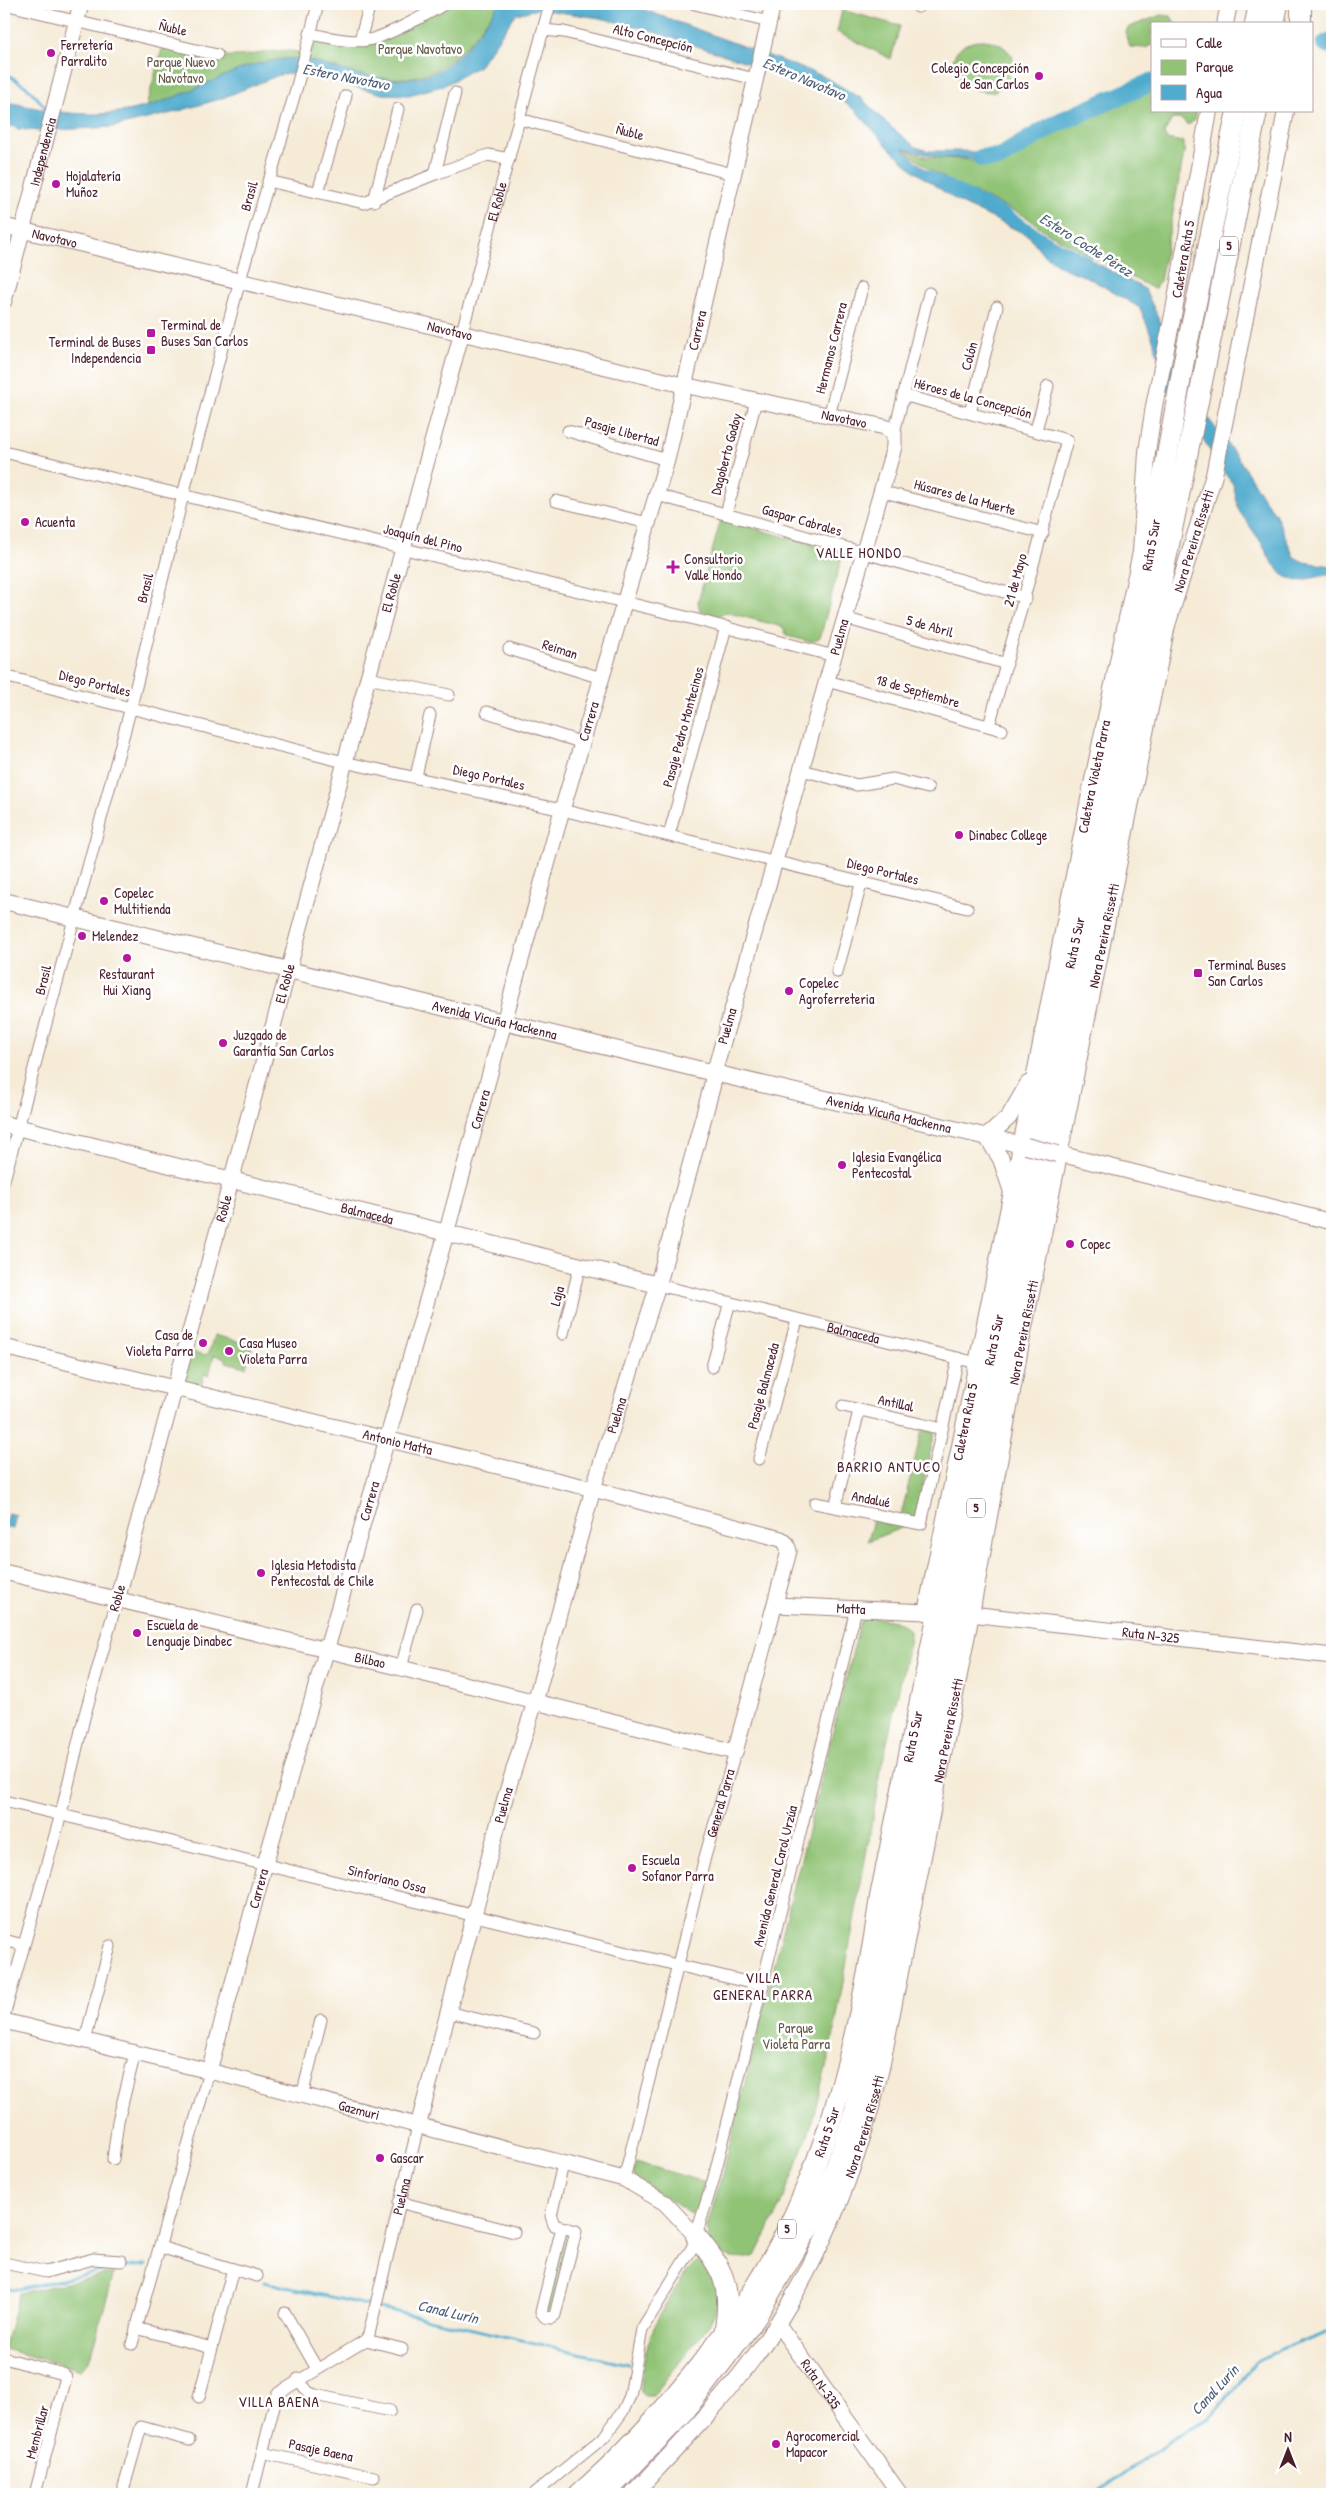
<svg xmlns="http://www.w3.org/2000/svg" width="1336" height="2498" font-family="'Patrick Hand',sans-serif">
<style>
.green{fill:#90c374;stroke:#6d7150}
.water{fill:#50abce;stroke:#4d657c}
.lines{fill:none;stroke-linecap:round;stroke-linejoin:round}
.stream{stroke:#50abce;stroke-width:3}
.river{stroke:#50abce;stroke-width:19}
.street-casing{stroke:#a08581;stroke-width:13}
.secondary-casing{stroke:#a08581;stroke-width:17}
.primary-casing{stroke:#a08581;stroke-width:18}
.highway-casing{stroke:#a08581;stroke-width:22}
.street{stroke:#fff;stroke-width:11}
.secondary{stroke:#fff;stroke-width:15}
.primary{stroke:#fff;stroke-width:16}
.highway{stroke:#fff;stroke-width:20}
.primary-bridge-casing{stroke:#a08581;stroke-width:18;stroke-linecap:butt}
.primary-bridge{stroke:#fff;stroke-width:16}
.poi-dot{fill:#b5179e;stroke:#fff;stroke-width:2}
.labels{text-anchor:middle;stroke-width:5;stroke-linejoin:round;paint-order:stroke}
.shield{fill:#fff;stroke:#80626b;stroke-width:1}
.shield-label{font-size:12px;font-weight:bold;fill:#4a1f2b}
.street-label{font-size:14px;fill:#4a1f2b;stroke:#fff}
.poi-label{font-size:14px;fill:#4a1f2b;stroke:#fff;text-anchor:start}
.park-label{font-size:14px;fill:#625845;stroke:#fff}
.water-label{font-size:15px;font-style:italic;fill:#4d5e74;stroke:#fff}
.neighbourhood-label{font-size:15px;letter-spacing:1px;fill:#4a1f2b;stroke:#fff}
</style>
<rect width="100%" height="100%" fill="#fff"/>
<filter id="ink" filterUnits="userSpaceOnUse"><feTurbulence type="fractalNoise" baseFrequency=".02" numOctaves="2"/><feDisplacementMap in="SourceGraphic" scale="10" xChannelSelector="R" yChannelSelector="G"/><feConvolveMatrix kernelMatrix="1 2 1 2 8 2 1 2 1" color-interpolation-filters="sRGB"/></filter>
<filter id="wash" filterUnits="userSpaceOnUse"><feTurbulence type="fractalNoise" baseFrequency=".0096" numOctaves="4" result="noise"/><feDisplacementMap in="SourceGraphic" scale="20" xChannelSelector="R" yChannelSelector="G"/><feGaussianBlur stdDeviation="1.12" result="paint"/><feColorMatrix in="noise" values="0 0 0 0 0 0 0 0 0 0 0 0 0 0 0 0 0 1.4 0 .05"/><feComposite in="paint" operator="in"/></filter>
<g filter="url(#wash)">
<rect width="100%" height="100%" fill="#f5ebd7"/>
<path class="green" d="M446,4H499C453,69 427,92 345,71C326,66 306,57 286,59C268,60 248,68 232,75C204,86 175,98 146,107L164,42C186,48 213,58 236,56C262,55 278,46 305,54L312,36L369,41Z
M842,10L900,26L891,59L837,32Z
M1161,15L1171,16L1175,24H1152V45L1145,48L1130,47C1127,40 1123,33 1129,27Z
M980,40C995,40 1004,45 1013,57L1008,82L994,92C986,92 978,91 970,87C956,80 946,59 961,47C966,43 974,42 980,40Z
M1152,91V111H1196L1195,120L1188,125L1181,119H1172L1164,133L1166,139L1184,142V153L1160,281L1154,289L1048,233L1025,216L956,184L929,169L904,149L927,157L963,159L994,166L1006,163L1061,130Z
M721,519L843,553L820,638L811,642L787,636L783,627L725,612L718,617L700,611L698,602Z
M214,1335L252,1345L246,1367L226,1362V1358L214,1355L209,1375L204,1374L201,1388L184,1384L182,1380L190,1351L205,1355L209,1353Z
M922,1430L935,1432L915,1519L901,1515Z
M873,1519L909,1525L868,1541Z
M867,1616L895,1621L910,1630V1639L882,1765L832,2044L808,2136L780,2206L755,2256C731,2264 708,2254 707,2227L724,2167L860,1623Z
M636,2162L704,2182L697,2209L691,2214L636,2178L633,2174Z
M562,2228L575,2231L555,2315L545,2316Z
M698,2261C711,2266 719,2285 719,2298C718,2307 713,2316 709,2325L653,2396H645L641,2392C642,2349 653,2324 676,2288C683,2279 688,2267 698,2261Z
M114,2273L89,2361L81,2370L4,2349L19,2293Z"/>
<path class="water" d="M499,4H621L645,10L823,76L861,98L892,128L916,147L928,151H963L988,154L1004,149L1007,154L1002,159L986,161L963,158H941L902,148L928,172L1005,209L1050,238L1145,289L1168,339L1173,364L1187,390L1241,462L1263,498L1275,513L1294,557L1304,562L1332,566V574L1297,581L1284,576L1271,561L1261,542L1239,511L1233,484L1219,466L1199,432L1182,414L1169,393L1154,342L1140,308L1089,278L1061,267L1043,254L1029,236L957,201L917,173L891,150L856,111L840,99L768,69L641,28L600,18L538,9L516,14L479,66L445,85L409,95L383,94L296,73L279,75L220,99L172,113L113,127L39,131L18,129L4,123V101C72,117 115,122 182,94C214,81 250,61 286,59C300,57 313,62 327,66C360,75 392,85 427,75C459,65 481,29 499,4Z
M8,1513L16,1515L13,1529L4,1527Z"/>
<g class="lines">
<path class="stream" d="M4,72L28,88L49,111
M926,170L1005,209L1050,238L1090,258
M264,2282L628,2364
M4,2288L18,2289L115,2268L146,2265
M1095,2494L1169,2442L1209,2418L1255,2363L1283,2349L1332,2330"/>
<path class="river" d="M1326,44L1332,42
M982,158H999L1055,124L1152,82"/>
</g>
</g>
<g filter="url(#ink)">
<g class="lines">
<defs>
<g id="street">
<path d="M4,4L217,55"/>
<path d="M695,4L769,22"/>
<path d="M918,7L919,4"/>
<path d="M543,30L564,32L755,79"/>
<path d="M310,34C329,37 349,43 368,40C383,38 430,13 444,4"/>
<path d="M360,40L370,4"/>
<path d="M519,119L733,174"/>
<path d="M435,174L455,93"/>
<path d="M268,181L364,203L435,174L488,155L509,159"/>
<path d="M318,192L346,96"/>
<path d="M374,201L398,109"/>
<path id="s1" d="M462,332L550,4"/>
<path d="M903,395L1067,440L989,726"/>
<path d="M970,413L997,307"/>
<path d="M829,416L862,288"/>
<path d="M1036,430L1048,386"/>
<path d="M568,431L667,460"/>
<path d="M894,433L929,293"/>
<path d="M4,452L690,618L834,656"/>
<path d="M880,491L1043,533"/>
<path d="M657,495L1026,598"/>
<path d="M556,501L648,523"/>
<path d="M726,514L756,401"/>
<path d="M844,618L1007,664"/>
<path d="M509,649L601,678"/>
<path d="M4,676L344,762L562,810L967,908"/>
<path d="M368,678L449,695"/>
<path d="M827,681L1002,730"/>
<path d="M487,712L583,743"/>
<path d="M802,770L857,785L893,779L928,788"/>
<path d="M416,776L430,715"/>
<path d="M669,835L726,627"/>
<path d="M837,972L862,881"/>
<path d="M4,1180L131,707L183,495L240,280L297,86L318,4"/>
<path id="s2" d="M658,1285L977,1363"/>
<path d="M563,1334L580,1265"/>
<path d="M712,1367L730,1302"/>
<path d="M843,1406L942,1429"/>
<path d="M759,1459L797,1320"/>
<path d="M815,1503L921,1524L958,1358"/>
<path d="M835,1507L859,1411"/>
<path d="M401,1668L417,1609"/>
<path d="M4,1801L763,1986"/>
<path d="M4,1940L23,1945"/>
<path d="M448,2012L534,2033"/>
<path d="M4,2016L61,1814L84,1718L117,1600"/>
<path d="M85,2040L110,1946"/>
<path d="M302,2096L321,2020"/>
<path d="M113,2159L118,2121L135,2053"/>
<path id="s3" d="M624,2179L705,1857L735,1752"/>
<path d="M399,2202L514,2232"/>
<path d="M562,2227L541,2312L545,2317L551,2318L555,2315L576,2231L554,2225L551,2216L563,2164"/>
<path d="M160,2247L233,2269L199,2397"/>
<path d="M4,2263L46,2272L93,2259L121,2261"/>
<path d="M233,2269L257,2276"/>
<path d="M285,2313L317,2369"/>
<path d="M136,2328L212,2348"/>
<path d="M366,2340L402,2349"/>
<path d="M132,2344L209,2071"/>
<path d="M4,2358L63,2374L66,2377L35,2494"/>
<path d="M298,2379L308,2392L315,2395L390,2411"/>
<path d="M262,2453L374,2477"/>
<path d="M122,2494L141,2427L189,2440"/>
<path id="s4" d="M252,2494L277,2394L366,2340L369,2334L418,2126"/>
<path d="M534,2494L604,2437L623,2411L630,2396L642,2329L692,2248L713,2181L856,1609"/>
</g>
<g id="secondary">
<path id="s5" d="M4,226L683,385L885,427L894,433V447L714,1073"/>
<path id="s6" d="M4,301L81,4"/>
<path d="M1060,1154L1332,1222"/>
<path id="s7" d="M4,1347L593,1489L781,1539L786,1543L789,1551L735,1752L401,1668L4,1572"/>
<path id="s8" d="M117,1600L462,332"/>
<path id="s9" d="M776,1605L926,1612"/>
<path id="s10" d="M971,1614L1332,1656"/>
<path id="s11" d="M4,2021L209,2071L624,2179L665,2203L696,2236"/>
<path id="s12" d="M209,2071L265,1864L446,1234L562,810L667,460L773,4"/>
<path id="s13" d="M418,2126L505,1798L535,1702L593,1489L658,1285"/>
<path id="s14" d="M777,2323L900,2494"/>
</g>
<g id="primary">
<path d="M1225,24L1229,4"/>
<path id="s15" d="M4,901L714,1073L1026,1146"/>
<path id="s16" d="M4,1124L658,1285L712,1086L714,1073"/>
<path d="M987,1137L1009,1117L1028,1084"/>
<path d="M987,1137L1001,1159L1011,1189"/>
<path id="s17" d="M926,1612L1012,1192L1091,789L1141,552L1147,452L1154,406L1174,310L1209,111"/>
<path id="s18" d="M633,2494C684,2441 737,2386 777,2324C827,2245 860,2158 881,2068L971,1614L1022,1337L1167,625L1214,475L1286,111"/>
</g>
<g id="highway">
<path d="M1301,4V24"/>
<path d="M1255,24L1259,4"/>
<path d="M1274,24L1278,4"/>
<path d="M696,2236C723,2269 732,2285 725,2329"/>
<path id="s19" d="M579,2494C656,2427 736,2329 783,2238C836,2133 864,2013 880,1897L1114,750L1185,355L1237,111"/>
<path d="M605,2494L684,2412L754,2320L813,2220L837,2164L855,2111L886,1967L1050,1131L1257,111"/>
</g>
</defs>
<use href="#street" class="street-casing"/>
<use href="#secondary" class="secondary-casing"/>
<use href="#primary" class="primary-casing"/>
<use href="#highway" class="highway-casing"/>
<use href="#street" class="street"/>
<use href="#secondary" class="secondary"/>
<use href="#primary" class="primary"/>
<use href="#highway" class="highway"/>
<defs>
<path id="primary-bridge" d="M1026,1146L1057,1154"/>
</defs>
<use href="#primary-bridge" class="primary-bridge-casing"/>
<use href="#primary-bridge" class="primary-bridge"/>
</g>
</g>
<g class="poi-dot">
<circle cx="51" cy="53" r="5"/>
<circle cx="1039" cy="76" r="5"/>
<circle cx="56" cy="184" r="5"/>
<rect x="146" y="328" width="10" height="10" rx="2.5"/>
<rect x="146" y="345" width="10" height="10" rx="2.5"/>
<circle cx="25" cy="522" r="5"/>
<path d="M670.5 559.5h5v5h5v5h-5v5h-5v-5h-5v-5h5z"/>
<circle cx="959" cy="835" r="5"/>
<circle cx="104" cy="901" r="5"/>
<circle cx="82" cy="936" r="5"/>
<circle cx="127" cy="958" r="5"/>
<rect x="1193" y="968" width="10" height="10" rx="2.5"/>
<circle cx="789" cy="991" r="5"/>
<circle cx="223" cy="1043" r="5"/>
<circle cx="842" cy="1165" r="5"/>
<circle cx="1070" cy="1244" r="5"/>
<circle cx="203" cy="1343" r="5"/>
<circle cx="229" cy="1351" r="5"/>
<circle cx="261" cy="1573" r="5"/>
<circle cx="137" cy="1633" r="5"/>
<circle cx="632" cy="1868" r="5"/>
<circle cx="380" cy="2158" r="5"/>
<circle cx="776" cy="2444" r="5"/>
</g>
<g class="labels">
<g class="shield">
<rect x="1220" y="236.5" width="18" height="19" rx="4"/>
<rect x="967" y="1498.5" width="18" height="19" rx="4"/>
<rect x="778" y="2219.5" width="18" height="19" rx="4"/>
</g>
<g class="shield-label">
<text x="1229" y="250">5</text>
<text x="976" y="1512">5</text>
<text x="787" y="2233">5</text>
</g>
<g class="street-label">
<text transform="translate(173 28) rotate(13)" y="5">Ñuble</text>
<text transform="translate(653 38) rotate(14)" y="5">Alto Concepción</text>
<text transform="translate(630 132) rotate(14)" y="5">Ñuble</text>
<text dy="5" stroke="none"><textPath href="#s6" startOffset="154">Independencia</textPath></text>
<text transform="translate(249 196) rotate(-74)" y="5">Brasil</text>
<text dy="5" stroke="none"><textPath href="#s1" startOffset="135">El Roble</textPath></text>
<text dy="5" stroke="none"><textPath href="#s5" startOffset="52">Navotavo</textPath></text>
<text dy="5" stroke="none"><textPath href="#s17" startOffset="1378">Caletera Ruta 5</textPath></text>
<text dy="5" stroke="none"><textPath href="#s5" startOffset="458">Navotavo</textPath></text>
<text dy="5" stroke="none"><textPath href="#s12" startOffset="1808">Carrera</textPath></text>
<text transform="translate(831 348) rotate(-76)" y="5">Hermanos Carrera</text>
<text transform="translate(969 356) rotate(-75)" y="5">Colón</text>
<text transform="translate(973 398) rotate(15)" y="5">Héroes de la Concepción</text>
<text dy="5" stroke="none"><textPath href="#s5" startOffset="862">Navotavo</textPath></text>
<text transform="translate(622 431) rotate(16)" y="5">Pasaje Libertad</text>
<text transform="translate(726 454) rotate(-75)" y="5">Dagoberto Godoy</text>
<text transform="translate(965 497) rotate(15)" y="5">Húsares de la Muerte</text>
<text transform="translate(802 520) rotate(16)" y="5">Gaspar Cabrales</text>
<text transform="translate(423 538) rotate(14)" y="5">Joaquín del Pino</text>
<text dy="5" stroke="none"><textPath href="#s18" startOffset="2060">Nora Pereira Rissetti</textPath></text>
<text dy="5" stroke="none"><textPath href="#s19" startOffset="2064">Ruta 5 Sur</textPath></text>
<text transform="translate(1015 580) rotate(-75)" y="5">21 de Mayo</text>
<text transform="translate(145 588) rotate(-76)" y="5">Brasil</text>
<text dy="5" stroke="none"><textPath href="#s8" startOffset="1044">El Roble</textPath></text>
<text transform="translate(930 626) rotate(16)" y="5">5 de Abril</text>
<text transform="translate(839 637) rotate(-75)" y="5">Puelma</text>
<text transform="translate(560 649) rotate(18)" y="5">Reiman</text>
<text transform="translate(95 683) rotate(14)" y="5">Diego Portales</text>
<text transform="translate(918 691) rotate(16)" y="5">18 de Septiembre</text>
<text dy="5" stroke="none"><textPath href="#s12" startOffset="1402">Carrera</textPath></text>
<text transform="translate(683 727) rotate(-75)" y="5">Pasaje Pedro Montecinos</text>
<text dy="5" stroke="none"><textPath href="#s17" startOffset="852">Caletera Violeta Parra</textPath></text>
<text transform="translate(489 777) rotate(13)" y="5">Diego Portales</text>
<text transform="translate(883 871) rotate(14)" y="5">Diego Portales</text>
<text dy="5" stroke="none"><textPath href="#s18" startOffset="1655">Nora Pereira Rissetti</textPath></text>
<text dy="5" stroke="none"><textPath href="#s19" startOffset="1659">Ruta 5 Sur</textPath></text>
<text transform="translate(43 980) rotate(-76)" y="5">Brasil</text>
<text dy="5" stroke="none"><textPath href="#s8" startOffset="639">El Roble</textPath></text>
<text dy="5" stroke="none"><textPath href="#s15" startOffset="505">Avenida Vicuña Mackenna</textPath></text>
<text transform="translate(727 1026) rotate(-74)" y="5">Puelma</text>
<text dy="5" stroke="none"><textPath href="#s12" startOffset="999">Carrera</textPath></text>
<text dy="5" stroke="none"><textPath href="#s15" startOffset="910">Avenida Vicuña Mackenna</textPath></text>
<text dy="5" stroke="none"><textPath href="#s8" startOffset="406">Roble</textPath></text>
<text dy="5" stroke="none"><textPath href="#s16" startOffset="374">Balmaceda</textPath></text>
<text transform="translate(557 1296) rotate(-76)" y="5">Laja</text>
<text dy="5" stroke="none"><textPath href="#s2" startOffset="201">Balmaceda</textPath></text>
<text dy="5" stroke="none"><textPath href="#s18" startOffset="1250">Nora Pereira Rissetti</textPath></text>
<text dy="5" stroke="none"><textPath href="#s19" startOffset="1254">Ruta 5 Sur</textPath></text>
<text transform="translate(763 1386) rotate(-75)" y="5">Pasaje Balmaceda</text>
<text transform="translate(896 1403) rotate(12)" y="5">Antillal</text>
<text dy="5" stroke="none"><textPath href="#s13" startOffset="738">Puelma</textPath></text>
<text dy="5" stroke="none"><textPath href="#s17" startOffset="194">Caletera Ruta 5</textPath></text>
<text dy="5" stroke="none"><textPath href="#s7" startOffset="405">Antonio Matta</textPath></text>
<text transform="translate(871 1499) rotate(11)" y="5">Andalué</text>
<text dy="5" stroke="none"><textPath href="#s12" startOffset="592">Carrera</textPath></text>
<text transform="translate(117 1598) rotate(-75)" y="5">Roble</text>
<text dy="5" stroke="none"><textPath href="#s9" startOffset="75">Matta</textPath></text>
<text dy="5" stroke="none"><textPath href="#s10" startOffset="181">Ruta N-325</textPath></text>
<text transform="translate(370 1660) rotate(13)" y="5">Bilbao</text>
<text dy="5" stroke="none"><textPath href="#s18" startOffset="845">Nora Pereira Rissetti</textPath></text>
<text dy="5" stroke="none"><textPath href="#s19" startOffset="849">Ruta 5 Sur</textPath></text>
<text dy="5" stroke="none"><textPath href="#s3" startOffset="388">General Parra</textPath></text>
<text dy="5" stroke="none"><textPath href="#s13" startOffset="332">Puelma</textPath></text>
<text transform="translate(775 1876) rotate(-76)" y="5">Avenida General Carol Urzúa</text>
<text transform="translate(387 1879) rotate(14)" y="5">Sinforiano Ossa</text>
<text dy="5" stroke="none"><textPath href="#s12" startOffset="189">Carrera</textPath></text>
<text dy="5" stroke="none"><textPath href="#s11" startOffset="366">Gazmuri</textPath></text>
<text dy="5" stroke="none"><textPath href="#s18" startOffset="440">Nora Pereira Rissetti</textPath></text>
<text dy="5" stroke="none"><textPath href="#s19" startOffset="444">Ruta 5 Sur</textPath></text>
<text dy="5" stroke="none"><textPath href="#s4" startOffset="355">Puelma</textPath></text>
<text dy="5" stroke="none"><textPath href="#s14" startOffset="75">Ruta N-335</textPath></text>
<text transform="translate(37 2432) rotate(-75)" y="5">Membrillar</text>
<text transform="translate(321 2450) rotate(12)" y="5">Pasaje Baena</text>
</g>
<g class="poi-label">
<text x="61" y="50">Ferretería<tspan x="61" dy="16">Parralito</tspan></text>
<text x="1029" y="73" text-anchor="end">Colegio Concepción<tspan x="1029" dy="16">de San Carlos</tspan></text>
<text x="66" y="181">Hojalatería<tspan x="66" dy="16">Muñoz</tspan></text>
<text x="161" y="330">Terminal de<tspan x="161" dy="16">Buses San Carlos</tspan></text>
<text x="141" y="347" text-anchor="end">Terminal de Buses<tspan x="141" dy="16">Independencia</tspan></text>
<text x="35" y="527">Acuenta</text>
<text x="684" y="564">Consultorio<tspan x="684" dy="16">Valle Hondo</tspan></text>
<text x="969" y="840">Dinabec College</text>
<text x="114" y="898">Copelec<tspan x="114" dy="16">Multitienda</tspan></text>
<text x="92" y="941">Melendez</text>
<text x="1208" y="970">Terminal Buses<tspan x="1208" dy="16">San Carlos</tspan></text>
<text x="127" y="979" text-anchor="middle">Restaurant<tspan x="127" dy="16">Hui Xiang</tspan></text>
<text x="799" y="988">Copelec<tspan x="799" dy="16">Agroferreteria</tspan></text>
<text x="233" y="1040">Juzgado de<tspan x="233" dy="16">Garantía San Carlos</tspan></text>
<text x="852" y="1162">Iglesia Evangélica<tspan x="852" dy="16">Pentecostal</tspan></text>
<text x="1080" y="1249">Copec</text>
<text x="193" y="1340" text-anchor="end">Casa de<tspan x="193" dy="16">Violeta Parra</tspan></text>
<text x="239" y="1348">Casa Museo<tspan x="239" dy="16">Violeta Parra</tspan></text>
<text x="271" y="1570">Iglesia Metodista<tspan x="271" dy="16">Pentecostal de Chile</tspan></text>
<text x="147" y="1630">Escuela de<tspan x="147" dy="16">Lenguaje Dinabec</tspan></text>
<text x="642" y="1865">Escuela<tspan x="642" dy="16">Sofanor Parra</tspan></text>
<text x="390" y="2163">Gascar</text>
<text x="786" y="2441">Agrocomercial<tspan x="786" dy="16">Mapacor</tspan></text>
</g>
<g class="park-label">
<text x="420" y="54">Parque Navotavo</text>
<text x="181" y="67">Parque Nuevo<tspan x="181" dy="16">Navotavo</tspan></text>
<text x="796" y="2033">Parque<tspan x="796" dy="16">Violeta Parra</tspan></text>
</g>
<g class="water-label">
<text transform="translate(346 77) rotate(11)" y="5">Estero Navotavo</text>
<text transform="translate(804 79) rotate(23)" y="5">Estero Navotavo</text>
<text transform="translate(1086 245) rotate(32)" y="5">Estero Coche Pérez</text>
<text transform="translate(448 2312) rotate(13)" y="5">Canal Lurín</text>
<text transform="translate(1215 2390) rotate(-47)" y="5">Canal Lurín</text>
</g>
<g class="neighbourhood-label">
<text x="859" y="558">VALLE HONDO</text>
<text x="889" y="1472">BARRIO ANTUCO</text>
<text x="763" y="1983">VILLA<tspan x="763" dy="17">GENERAL PARRA</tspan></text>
<text x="279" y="2407">VILLA BAENA</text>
</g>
</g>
<rect width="1336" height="2498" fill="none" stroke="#fff" stroke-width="20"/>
<rect x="1151" y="22" width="162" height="90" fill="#ffffff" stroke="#b7a5aa"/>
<rect x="1161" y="39" width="25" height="8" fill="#ffffff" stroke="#b7a5aa"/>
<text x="1196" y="48" font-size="15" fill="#4a1f2b">Calle</text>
<rect x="1161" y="60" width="25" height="15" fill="#90c374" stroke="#b7a5aa"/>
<text x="1196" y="72" font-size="15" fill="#4a1f2b">Parque</text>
<rect x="1161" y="85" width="25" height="15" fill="#50abce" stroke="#b7a5aa"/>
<text x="1196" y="98" font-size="15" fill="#4a1f2b">Agua</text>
<g transform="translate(1288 2450)" stroke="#ffffff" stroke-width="4" paint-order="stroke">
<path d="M0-4L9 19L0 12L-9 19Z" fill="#4a1f2b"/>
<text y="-8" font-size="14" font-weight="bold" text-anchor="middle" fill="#4a1f2b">N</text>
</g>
</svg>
